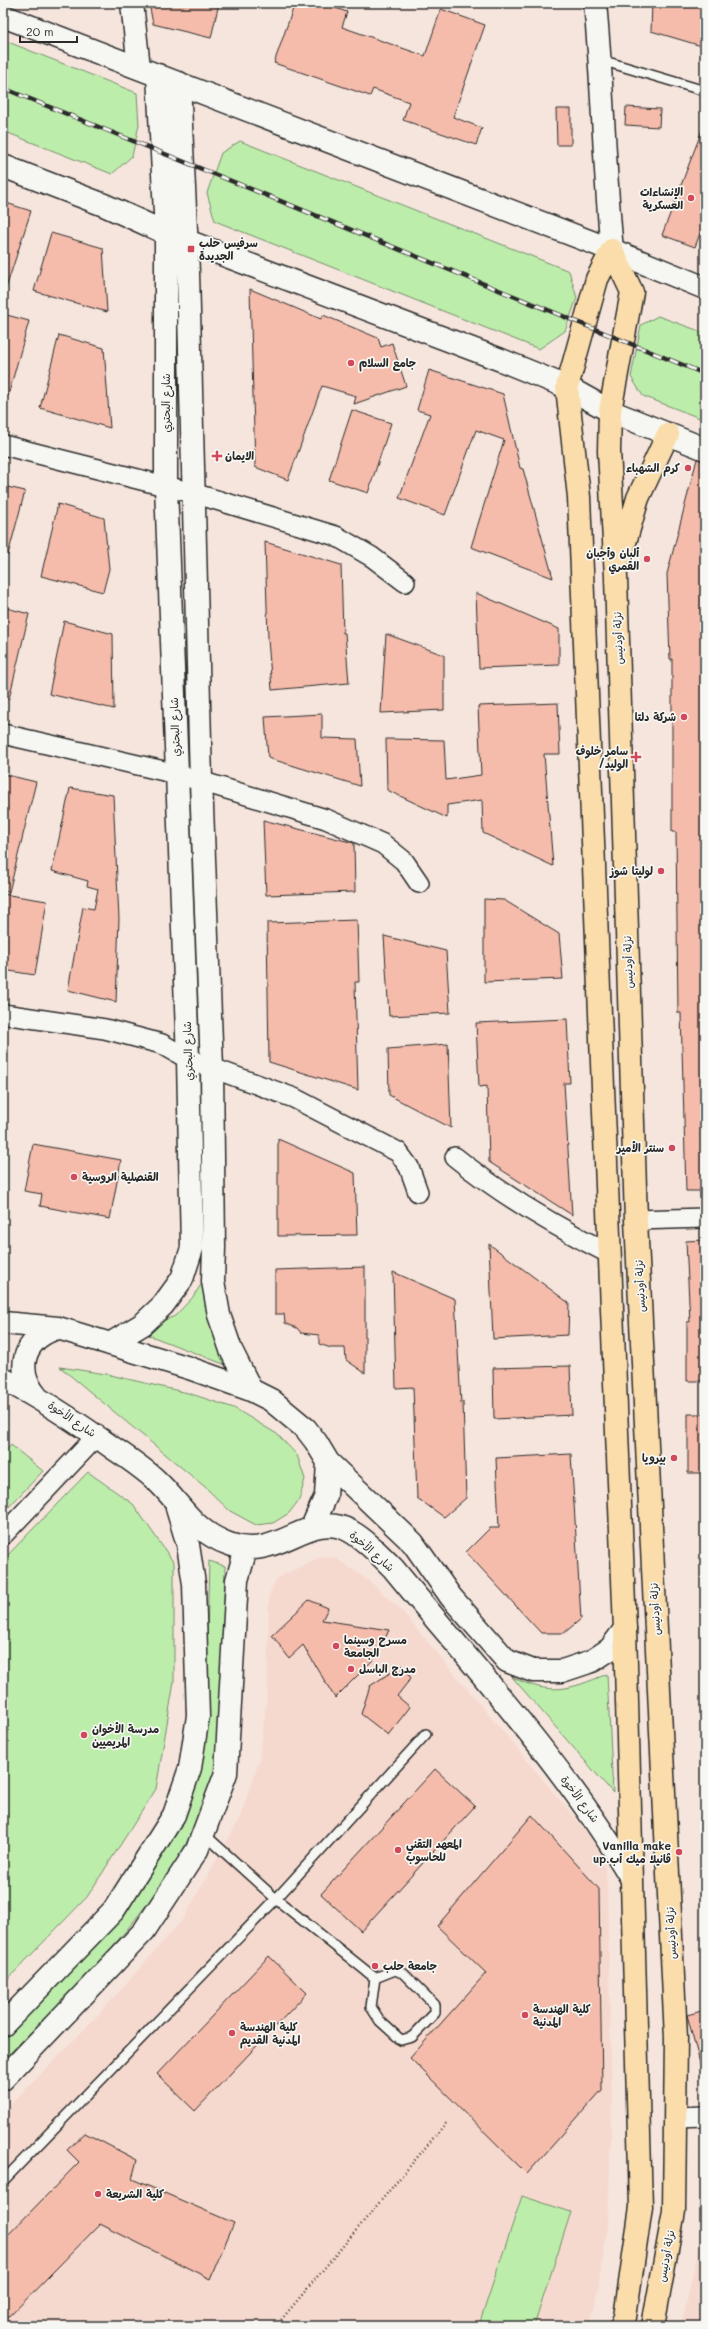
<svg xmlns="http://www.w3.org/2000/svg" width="708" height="2329" font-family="Mali,'Playpen Sans Arabic',sans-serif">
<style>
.built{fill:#f6d9ce}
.green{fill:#bdedab;stroke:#748c6b}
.building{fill:#f5bcab;stroke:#2b2b2b}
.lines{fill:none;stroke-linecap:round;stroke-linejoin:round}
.service-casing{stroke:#2b2b2b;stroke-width:12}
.minor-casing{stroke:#2b2b2b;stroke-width:22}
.secondary-casing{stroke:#2b2b2b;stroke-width:25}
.primary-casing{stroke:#2b2b2b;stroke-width:25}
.path{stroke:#2b2b2b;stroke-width:2.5;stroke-dasharray:1 3;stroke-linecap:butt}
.service{stroke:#f6f6f2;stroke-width:9}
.minor{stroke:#f6f6f2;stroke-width:19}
.secondary{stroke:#f6f6f2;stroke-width:22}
.primary{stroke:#faddab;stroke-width:22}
.rail-casing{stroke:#2b2b2b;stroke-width:4.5}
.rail{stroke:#f6f6f2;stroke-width:3;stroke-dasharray:9;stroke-linecap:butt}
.poi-dot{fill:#d1495b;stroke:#f6f6f2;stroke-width:1.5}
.labels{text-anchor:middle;stroke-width:3.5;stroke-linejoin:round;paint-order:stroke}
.poi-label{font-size:11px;font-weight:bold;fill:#2b2b2b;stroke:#f6f6f2;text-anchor:start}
.street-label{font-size:11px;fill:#2b2b2b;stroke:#f6f6f2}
</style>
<rect width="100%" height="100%" fill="#f6e5dd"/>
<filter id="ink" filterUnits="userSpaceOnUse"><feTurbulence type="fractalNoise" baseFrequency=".025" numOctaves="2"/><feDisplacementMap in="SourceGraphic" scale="8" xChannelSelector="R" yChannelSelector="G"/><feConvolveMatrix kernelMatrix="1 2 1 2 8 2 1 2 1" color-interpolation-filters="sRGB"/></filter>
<g filter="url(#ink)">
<path class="built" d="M320,1557H334L349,1567L373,1584L402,1611L591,1837L603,1858L607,1881L612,2098L608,2228L594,2311L589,2326H3V2112L99,2014L183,1919L239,1820L259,1761L267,1695L269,1595L277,1578Z
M705,2164V2326H681L699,2246Z"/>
<path class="green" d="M3,40L137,93L139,125L132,156L112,174L3,131Z
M240,141L569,271L577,298L565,331L539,349L215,221L207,193L221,153Z
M658,316L705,333V420L643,396L631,377L641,325Z
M209,1272L216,1338L226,1365L138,1331L175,1316L193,1297Z
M60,1367L106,1374L188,1393L234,1408L277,1434L297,1455L305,1479L299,1500L289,1513L273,1523L256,1525L230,1511L205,1487Z
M11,1445L43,1471L3,1513V1454Z
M88,1472L133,1504L174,1563V1682L156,1789L87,1897L3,1984V1560Z
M209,1561L225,1566C224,1608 222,1650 221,1693C220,1712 222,1734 218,1753C198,1875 86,1976 3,2060V2037L134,1899L205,1718Z
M607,1674L613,1793L512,1677C551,1696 569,1690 607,1674Z
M522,2196L571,2212L534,2326H483L479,2325Z"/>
<path class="building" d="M149,3H219L211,38L153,24Z
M295,3H321L347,12L342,27L425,56L441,9L485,25L453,117L482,128L476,145L403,120L409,102L373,89L370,96L274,63Z
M652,3H705V47L651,31Z
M626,107L660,109L659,127L625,125Z
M556,109H571V145H557Z
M704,125L705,220L695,247L662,235Z
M3,202L31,211L6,288L3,287Z
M51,233L103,248L107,312L34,291Z
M250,289L321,319L323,315L378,338L381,347L392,343L406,386L354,404L356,396L322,386L288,480L255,467Z
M3,314L29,321L8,396H3Z
M59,335L104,348L110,428L40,408Z
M429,370L503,394L520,468L523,469L553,578L471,547L504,440L476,430L445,515L399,498L430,414L417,410Z
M352,410L391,423L368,493L329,480Z
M697,459L705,461V1191H686L681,1013H678L676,832H672V659H670L667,574Z
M3,486L25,491L8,555L3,554Z
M58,504L104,518L109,569L103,592L41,576Z
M265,542L341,565L343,633H345L349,683L272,690L268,639Z
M476,593L559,629V665L479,668Z
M3,607L29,614L9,699L3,698Z
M64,621L113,634L114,709L49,694Z
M386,634L444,655V710L381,713Z
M558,703L560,754H544L553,866L483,833L482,800L447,805V818L387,790L386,739L444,740L446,780L481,775L478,706Z
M322,714V738L357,739L360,786L268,758L265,717Z
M3,774L36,782L9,892L3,891Z
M70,788L113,795L119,919L116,1002L68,990L83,907L94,909L98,889L87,886L88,881L52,871Z
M263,820L354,843L355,892L266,895Z
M3,894L47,901L35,975L3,970Z
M484,899L504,900L559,934L563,979L484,982Z
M357,920L359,982H355L358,1090L269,1062L267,923Z
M384,936L446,951L450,1013L389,1016Z
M567,1019L570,1083H564L572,1215L489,1162L487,1086L479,1087L476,1023Z
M448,1044L451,1128L389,1095L388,1049Z
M278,1139L355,1173L357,1235L278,1236Z
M33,1144L121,1160L110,1219L40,1206L42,1194L24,1191Z
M705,1240V1381H687V1322H690L686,1241Z
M489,1244L569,1303L568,1335L493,1339Z
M365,1267V1373L346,1360L345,1348H331L319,1344V1335L301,1333L297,1328L285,1323L284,1314H275V1270Z
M393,1272L455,1299L461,1403L463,1402L466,1498L444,1517L417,1498L413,1387L396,1388Z
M570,1366L572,1415L494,1419L493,1368Z
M688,1414H705V1473H688Z
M571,1454L581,1619L564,1633H541L466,1552L490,1528H499L496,1458Z
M309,1600L328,1608L322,1620L389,1630L377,1656L335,1698L303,1645L289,1658L272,1635Z
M402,1665L411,1678L397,1696L410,1707L388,1735L361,1714L370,1686Z
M435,1769L475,1806L361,1931L321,1894Z
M532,1815L599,1889L602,2090L527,2174L410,2058L486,1973L437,1926Z
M269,1956L307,1993L195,2111L157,2074Z
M705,2010V2066L701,2067L687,2015Z
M85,2133L137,2160L132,2179L234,2223L210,2279L100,2224L3,2323V2240L79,2162L67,2150Z"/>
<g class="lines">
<defs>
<path id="service" d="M601,60L705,91
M203,1833L276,1899L375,1978
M395,1970L403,1973L435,2005V2013L412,2037L401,2040L380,2021L371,2007L375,1978Z
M3,2181L276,1899L426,1734"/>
<path id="minor" d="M3,445L193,493L336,536L372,557L405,582
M3,734L177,774L326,819L383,844L404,861L419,883
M3,1014L105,1029L162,1044L188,1059L294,1098L398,1152L409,1167L418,1192
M455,1157C502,1195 556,1227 610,1254
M636,1220L705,1218
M3,1535L97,1436
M676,2117L705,2116"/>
<path id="secondary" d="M132,3L139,68
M595,3C603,85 604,168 612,250
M3,16L612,250L705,288
M179,83L188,272L201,781L212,1068L214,1247L213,1281L219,1315L231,1350L251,1390
M3,166L104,205L166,233L501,360L567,387L610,411L705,449
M3,1323L58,1328L189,1368L251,1390L271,1400L306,1429L316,1442L328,1462L413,1543L451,1597L507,1661L533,1671H562L592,1661L610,1649L625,1629
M110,1344L143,1324L163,1305L182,1279L192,1248L188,1059L166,486V233L158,75
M3,1379C42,1399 78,1423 113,1448C128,1458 144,1469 157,1481C182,1505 193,1531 229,1544C279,1563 308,1508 350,1531C366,1540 380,1555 393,1568C474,1667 565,1766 630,1876
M37,1397C14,1370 23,1338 58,1328
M312,1527L326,1496L328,1462
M3,2025L114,1910L174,1815L190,1768L198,1716L194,1584L188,1545L177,1508
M3,2079L144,1931L197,1850L226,1773L237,1580L246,1549"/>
<path id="primary" d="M612,250L597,279L567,387L579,497L625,1629L641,2207L625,2317L621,2326
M612,250L632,292L610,411L609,451L616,577L636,1220L676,2038L674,2211L653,2326
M621,556L638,498L668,434"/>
</defs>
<use href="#service" class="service-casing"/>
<use href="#minor" class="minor-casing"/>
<use href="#secondary" class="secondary-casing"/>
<use href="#primary" class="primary-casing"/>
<path class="path" d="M276,2326L446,2123"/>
<use href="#service" class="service"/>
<use href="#minor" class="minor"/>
<use href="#secondary" class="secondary"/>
<use href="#primary" class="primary"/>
<defs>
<path id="rail" d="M3,88L705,374"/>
</defs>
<use href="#rail" class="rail-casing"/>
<use href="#rail" class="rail"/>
</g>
</g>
<g class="poi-dot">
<circle cx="691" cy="198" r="4"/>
<rect x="187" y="245" width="8" height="8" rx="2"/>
<circle cx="351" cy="363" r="4"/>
<path d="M215 450h4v4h4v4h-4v4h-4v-4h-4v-4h4z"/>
<circle cx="688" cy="468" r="4"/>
<circle cx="647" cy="559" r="4"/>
<circle cx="684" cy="717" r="4"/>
<path d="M634 751h4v4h4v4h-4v4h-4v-4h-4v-4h4z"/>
<circle cx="661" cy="871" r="4"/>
<circle cx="672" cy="1148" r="4"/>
<circle cx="74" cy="1177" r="4"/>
<circle cx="674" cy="1458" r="4"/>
<circle cx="336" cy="1646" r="4"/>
<circle cx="351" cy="1669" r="4"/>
<circle cx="84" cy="1735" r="4"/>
<circle cx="398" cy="1850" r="4"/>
<circle cx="679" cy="1852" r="4"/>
<circle cx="375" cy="1966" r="4"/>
<circle cx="525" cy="2015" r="4"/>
<circle cx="232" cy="2033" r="4"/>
<circle cx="98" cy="2194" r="4"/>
</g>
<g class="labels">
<g class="poi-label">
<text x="683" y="196" text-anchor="end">الإنشاءات<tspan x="683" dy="13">العسكرية</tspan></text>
<text x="199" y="247">سرفيس حلب<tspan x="199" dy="13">الجديدة</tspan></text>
<text x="359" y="367">جامع السلام</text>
<text x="225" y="460">الايمان</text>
<text x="680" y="472" text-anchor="end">كرم الشهباء</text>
<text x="639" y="557" text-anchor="end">ألبان وأجبان<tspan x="639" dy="13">القمري</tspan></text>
<text x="676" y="721" text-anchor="end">شركة دلتا</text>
<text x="628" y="755" text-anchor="end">سامر خلوف<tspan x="628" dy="13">/الوليد</tspan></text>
<text x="653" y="875" text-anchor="end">لوليتا شوز</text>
<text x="664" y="1152" text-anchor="end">سنتر الأمير</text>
<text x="82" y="1181">القنصلية الروسية</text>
<text x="666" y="1462" text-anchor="end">بيرويا</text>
<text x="344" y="1644">مسرح وسينما<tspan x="344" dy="13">الجامعة</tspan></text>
<text x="359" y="1673">مدرج الباسل</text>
<text x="92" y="1733">مدرسة الأخوان<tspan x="92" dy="13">المريميين</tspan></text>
<text x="406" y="1848">المعهد التقني<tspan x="406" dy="13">للحاسوب</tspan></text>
<text x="671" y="1850" text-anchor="end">Vanilla make<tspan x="671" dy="13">up.ڤانيلا ميك أب</tspan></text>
<text x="383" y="1970">جامعة حلب</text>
<text x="533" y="2013">كلية الهندسة<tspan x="533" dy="13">المدنية</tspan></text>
<text x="240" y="2031">كلية الهندسة<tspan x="240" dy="13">المدنية القديم</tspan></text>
<text x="106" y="2198">كلية الشريعة</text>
</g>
<g class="street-label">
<text transform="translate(166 403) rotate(-90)" y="4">شارع البحتري</text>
<text transform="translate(618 638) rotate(-92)" y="4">نزلة أودنيس</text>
<text transform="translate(175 727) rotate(-92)" y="4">شارع البحتري</text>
<text transform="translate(628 962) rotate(-92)" y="4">نزلة أودنيس</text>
<text transform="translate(188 1051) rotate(-92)" y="4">شارع البحتري</text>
<text transform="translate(640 1286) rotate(-93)" y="4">نزلة أودنيس</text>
<text transform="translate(72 1419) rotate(34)" y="4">شارع الأخوة</text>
<text transform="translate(372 1551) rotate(41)" y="4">شارع الأخوة</text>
<text transform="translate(655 1609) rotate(-93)" y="4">نزلة أودنيس</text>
<text transform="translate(580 1799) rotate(53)" y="4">شارع الأخوة</text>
<text transform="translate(671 1933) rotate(-93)" y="4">نزلة أودنيس</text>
<text transform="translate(666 2256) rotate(-80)" y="4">نزلة أودنيس</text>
</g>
</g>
<rect width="708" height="2329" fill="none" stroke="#f6f6f2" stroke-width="16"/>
<rect x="8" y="8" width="692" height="2313" fill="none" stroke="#2b2b2b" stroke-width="1.5" filter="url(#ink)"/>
<path d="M20 36v6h57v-6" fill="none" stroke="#2b2b2b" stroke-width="2"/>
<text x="26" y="36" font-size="12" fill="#2b2b2b" stroke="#f6f6f2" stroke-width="3" paint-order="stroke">20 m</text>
</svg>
